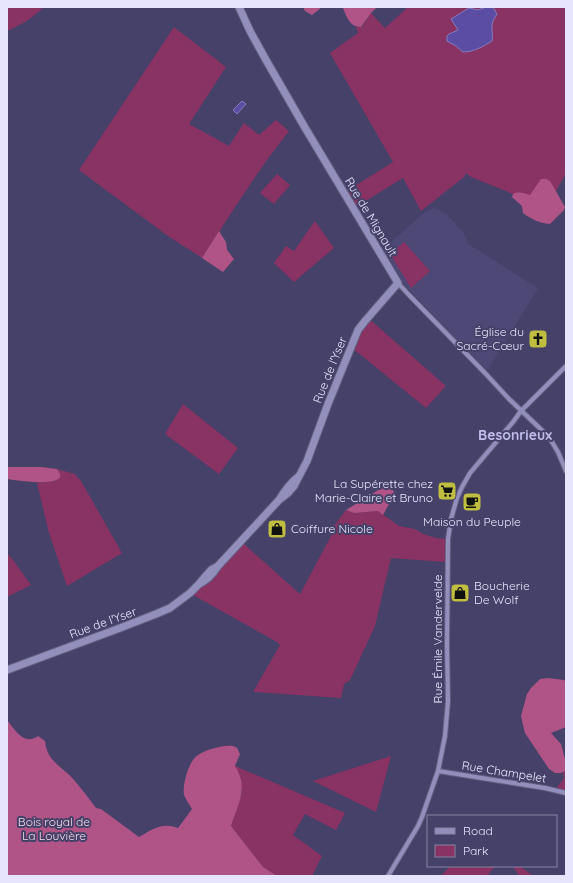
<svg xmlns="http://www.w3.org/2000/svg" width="573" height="883" font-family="Quicksand,sans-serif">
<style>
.built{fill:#4d4876}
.green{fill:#893264}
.forest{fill:#b05487}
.water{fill:#5c4da4;stroke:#857bbf}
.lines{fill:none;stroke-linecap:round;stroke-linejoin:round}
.minor-casing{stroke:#646081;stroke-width:6}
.tertiary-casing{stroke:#646081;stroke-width:9}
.minor{stroke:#938fbc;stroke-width:4}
.tertiary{stroke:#938fbc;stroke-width:7}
.labels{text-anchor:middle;stroke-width:4;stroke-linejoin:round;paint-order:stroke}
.street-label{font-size:12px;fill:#e6e5fd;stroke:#454168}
.poi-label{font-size:12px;fill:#e6e5fd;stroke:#454168;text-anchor:end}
.park-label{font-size:12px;fill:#f4dae6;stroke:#454168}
.quarter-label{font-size:14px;font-weight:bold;fill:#bfbceb;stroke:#454168}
</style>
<rect width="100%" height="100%" fill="#454168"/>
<path class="built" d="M434,208L437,209L447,214L466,236L468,244L538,288L488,370L486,369L450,333L412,293L401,280L384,252L383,249L425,212Z"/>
<path class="green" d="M7,7H43C34,18 20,25 7,31Z
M408,7H566V173L545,211L513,194L471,177L466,173L464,177L421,211L403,178L356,207L347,191L393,162L330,53L358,33L356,27H362L371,13L385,28Z
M174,27L226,67L189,124L229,146L244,123L259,135L276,120L289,131C257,171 230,215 202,258L168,236L79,170Z
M277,174L290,185L274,204L260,193Z
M315,221L334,248L294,282L274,263L286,246L294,251Z
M404,242L430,271L411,288L390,254Z
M368,318L446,386L426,408L351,347Z
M183,404L238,448L219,474L165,434Z
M57,469L75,474L81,481L122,553L67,586L49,533L37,483L56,481L60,472Z
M346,510L354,513L378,511L399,526L415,529L423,534L436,538L446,539L445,562L391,558L375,626L350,680L344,684L341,698L253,692L280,645L277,642L193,595L244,544L300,594L331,536L334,526Z
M7,553L13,560L31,585L7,597Z
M391,756L376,812L313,781Z
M235,766L345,813L336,830L305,814L293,835L322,856L312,876H277L263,867L231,826L242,792Z
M566,769V794L555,790L564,778L563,772L565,771Z
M450,866H495L487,876H443L442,875L443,874Z
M513,866H520L533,876H519Z"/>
<path class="forest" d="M303,7H322L312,15L305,11Z
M344,7H377L371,13L361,27C350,27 347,18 343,8Z
M541,179H546L550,181L565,207L564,210L550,224C539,223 531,219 523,213L522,206L512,197L513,194C519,191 523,193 530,195Z
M219,231L226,242L227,250L234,259L223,272L202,258Z
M7,467H41L57,469C75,490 14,480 7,479Z
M385,486H389L395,493L383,515L378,511L354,513L346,510Z
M548,678L564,680L566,682V727L551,733L561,744L566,763L565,771L561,773H555L549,769L525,733L523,725L521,716L527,694L531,688L540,679Z
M7,720C15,730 24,746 38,736L45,741C47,762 62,766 74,780C82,789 89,799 96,808L101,809L139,837C153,829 162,822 178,828L192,809C189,804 186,800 184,795C182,785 189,760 198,755C205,750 230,742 237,748C238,749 239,753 240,754L235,766C249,788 238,804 231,826L263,867L277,876H7Z"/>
<path class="water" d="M486,7H493L497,14C488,27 494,28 492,41C482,47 474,52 463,52L456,46L447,41V36L449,34L458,30L451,19L469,8L478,10Z
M242,101L246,104L237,114L233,110Z"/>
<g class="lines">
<defs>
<path id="minor" d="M398,283L409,295L485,373L509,399L549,437L558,452L566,471
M438,771L545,788L566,793
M388,876L418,826L422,817L438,771L445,736L448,701L447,645L448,539L451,519L457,498L462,487L470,473L513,422L521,411L566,366"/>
<path id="tertiary" d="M239,7L250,31L266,60L304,126L398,283L365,321L358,330L328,404L307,461L294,486L288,493L279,500C285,490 290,483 299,476
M218,566L279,500
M7,670L120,628L156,614L170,608L190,593L199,584L204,578L211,570L218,566C213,574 208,580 199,584"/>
</defs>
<use href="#minor" class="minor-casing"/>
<use href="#tertiary" class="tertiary-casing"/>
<use href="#minor" class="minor"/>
<use href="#tertiary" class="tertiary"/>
</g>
<defs>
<symbol id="church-square" viewBox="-11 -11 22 22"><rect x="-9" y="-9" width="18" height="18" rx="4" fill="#c0be40" stroke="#454168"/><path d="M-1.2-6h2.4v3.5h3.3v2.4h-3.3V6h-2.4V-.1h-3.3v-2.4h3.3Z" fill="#111"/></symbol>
<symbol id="supermarket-square" viewBox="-11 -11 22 22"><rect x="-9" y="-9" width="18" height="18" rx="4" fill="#c0be40" stroke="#454168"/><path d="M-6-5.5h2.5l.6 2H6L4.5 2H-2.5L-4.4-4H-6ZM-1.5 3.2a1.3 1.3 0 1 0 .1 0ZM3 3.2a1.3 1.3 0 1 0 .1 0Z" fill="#111"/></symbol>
<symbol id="cafe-square" viewBox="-11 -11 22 22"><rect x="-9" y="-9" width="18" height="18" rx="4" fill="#c0be40" stroke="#454168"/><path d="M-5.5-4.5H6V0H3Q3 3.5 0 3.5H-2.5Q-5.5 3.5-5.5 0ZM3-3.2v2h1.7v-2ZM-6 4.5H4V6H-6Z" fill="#111"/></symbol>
<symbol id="shop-square" viewBox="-11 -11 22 22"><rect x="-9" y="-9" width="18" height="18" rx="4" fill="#c0be40" stroke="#454168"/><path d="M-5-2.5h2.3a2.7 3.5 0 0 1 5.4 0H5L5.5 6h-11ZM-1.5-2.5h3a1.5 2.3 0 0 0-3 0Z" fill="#111"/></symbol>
</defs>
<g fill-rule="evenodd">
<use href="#church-square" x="527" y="328" width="22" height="22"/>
<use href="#supermarket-square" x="436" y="480" width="22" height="22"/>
<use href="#cafe-square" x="461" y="491" width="22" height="22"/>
<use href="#shop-square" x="266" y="518" width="22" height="22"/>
<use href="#shop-square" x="449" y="582" width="22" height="22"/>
</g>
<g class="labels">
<g class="street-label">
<text transform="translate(371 217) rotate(59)" y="4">Rue de Mignault</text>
<text transform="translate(330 370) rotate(-68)" y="4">Rue de l'Yser</text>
<text transform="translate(103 623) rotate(-20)" y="4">Rue de l'Yser</text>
<text transform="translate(438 639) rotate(-90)" y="4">Rue Émile Vandervelde</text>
<text transform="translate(504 772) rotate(9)" y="4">Rue Champelet</text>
</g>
<g class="poi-label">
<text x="524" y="336">Église du<tspan x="524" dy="14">Sacré-Cœur</tspan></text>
<text x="433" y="488">La Supérette chez<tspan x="433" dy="14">Marie-Claire et Bruno</tspan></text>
<text x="472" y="526" text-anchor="middle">Maison du Peuple</text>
<text x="291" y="533" text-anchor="start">Coiffure Nicole</text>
<text x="474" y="590" text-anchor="start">Boucherie<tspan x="474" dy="14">De Wolf</tspan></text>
</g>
<g class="park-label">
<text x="54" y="826">Bois royal de<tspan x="54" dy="14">La Louvière</tspan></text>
</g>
<g class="quarter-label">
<text x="515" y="440">Besonrieux</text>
</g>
</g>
<rect width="573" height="883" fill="none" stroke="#e6e5fd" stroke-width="16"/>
<rect x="427" y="815" width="130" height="52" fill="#454168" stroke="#8583a4"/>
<rect x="435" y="828" width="20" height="6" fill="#938fbc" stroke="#8583a4"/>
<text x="463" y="835" font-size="12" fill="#e6e5fd">Road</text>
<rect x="435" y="845" width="20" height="12" fill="#893264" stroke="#8583a4"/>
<text x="463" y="855" font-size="12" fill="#e6e5fd">Park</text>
</svg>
